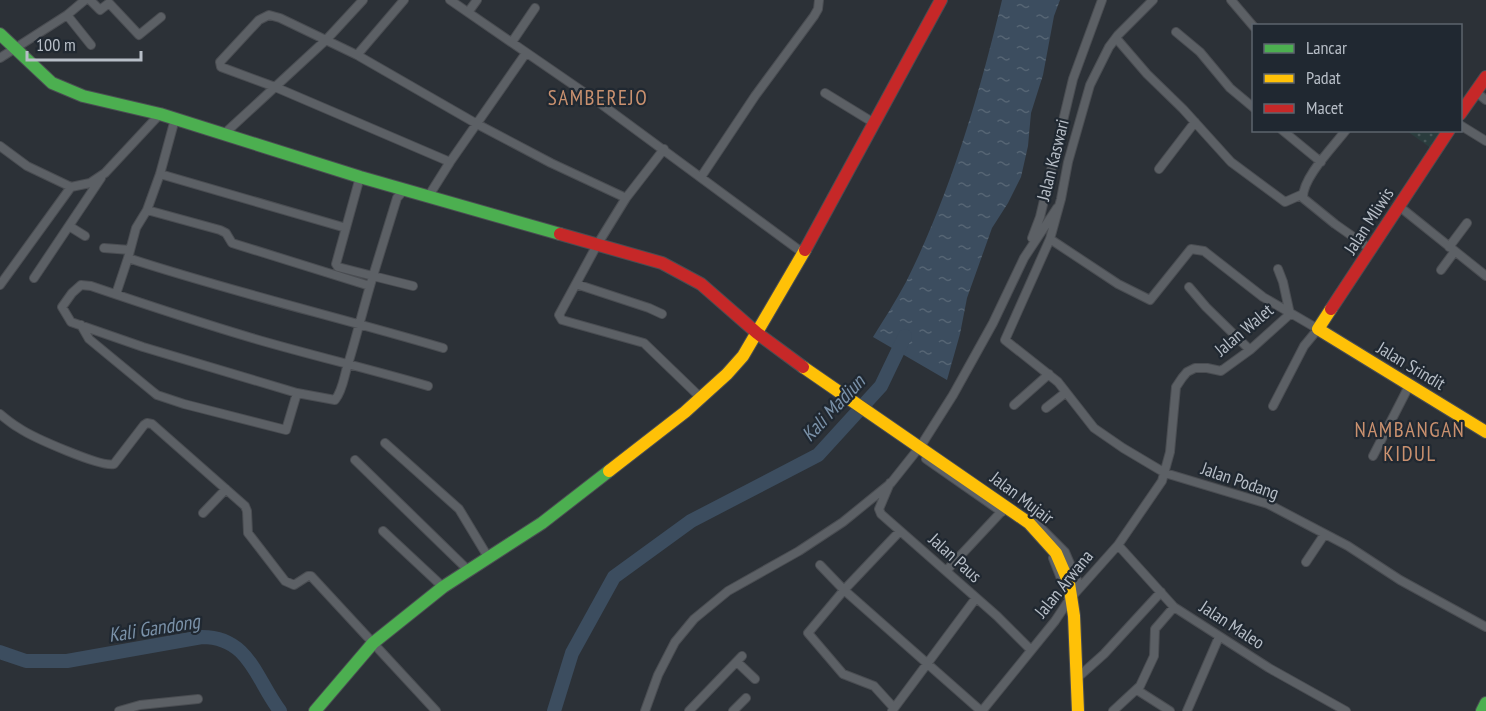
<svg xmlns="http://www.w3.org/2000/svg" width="1486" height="711" font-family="'PT Sans Narrow',sans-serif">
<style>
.grass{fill:url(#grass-dots)}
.water{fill:url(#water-ripples)}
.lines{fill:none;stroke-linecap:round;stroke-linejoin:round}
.river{stroke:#3c4d5f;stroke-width:14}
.street-casing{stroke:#4a4d52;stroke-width:10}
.fast-casing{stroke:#4a4d52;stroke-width:14}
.slow-casing{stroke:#4a4d52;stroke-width:14}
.jam-casing{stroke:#4a4d52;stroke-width:14}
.street{stroke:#5c6065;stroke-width:8}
.fast{stroke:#4caf50;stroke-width:12}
.slow{stroke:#ffc107;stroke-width:12}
.jam{stroke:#c62828;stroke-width:12}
.labels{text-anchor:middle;stroke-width:4.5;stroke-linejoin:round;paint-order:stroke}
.street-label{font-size:18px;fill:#b7bec7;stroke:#202831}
.water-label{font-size:20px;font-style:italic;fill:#7a91a8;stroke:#202831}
.quarter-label{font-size:21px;letter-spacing:1.5px;fill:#ca916f;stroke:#202831}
</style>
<defs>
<pattern id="grass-dots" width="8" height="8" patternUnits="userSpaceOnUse" patternTransform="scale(1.5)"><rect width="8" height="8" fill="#2a3c3d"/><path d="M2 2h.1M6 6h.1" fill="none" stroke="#475658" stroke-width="1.8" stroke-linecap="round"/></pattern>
<pattern id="water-ripples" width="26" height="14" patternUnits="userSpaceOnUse" patternTransform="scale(1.5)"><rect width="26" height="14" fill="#3c4d5f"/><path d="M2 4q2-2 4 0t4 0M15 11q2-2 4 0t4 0" fill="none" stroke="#566574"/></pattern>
</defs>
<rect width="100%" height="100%" fill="#2c3137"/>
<path class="grass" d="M1407,131H1449L1435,151Z"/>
<path class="water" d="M1002,0H1060L1054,16L1043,75L1031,113L1028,146L1021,177L1008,203L992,228L967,298L960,334L947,380L873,337C884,319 896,301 906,282C950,194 979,96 1002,0Z"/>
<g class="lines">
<path class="river" d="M0,652L26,661H67L202,637C249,637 256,679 280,711
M554,711L572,653L614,577L691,521L818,455L881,386L905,336"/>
<defs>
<path id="street" d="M90,0L100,10L109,3L139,35L161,17
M450,0L601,104L803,253
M1153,0L1118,35L1109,47L1090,85L1068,162L1061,199L1050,239L1005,340L1058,382L1094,428L1123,448L1165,473L1268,504L1348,546L1400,580L1486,627
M1231,0L1254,27
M469,11L477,0
M67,15L91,45
M1176,32L1200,52L1230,88L1254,108
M1116,38L1147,74L1183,109L1231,162L1285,202L1303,194
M512,42L535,8
M357,55L404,0
M0,58L67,15L85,0
M1476,92L1486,100
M825,93L874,123
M1460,125L1486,141
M1282,130L1321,162
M1346,130C1334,146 1302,178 1303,198L1335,224L1372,250
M224,134L327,39L363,0
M0,146L27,166L71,187L90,183L105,173L160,114
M664,149L626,198L597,245L559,315L562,320L644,343L701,398
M450,162L275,87L221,67L220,62L259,20L269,15L280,18L357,55L477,124L551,163L626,198
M1159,169L1195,122
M160,174L346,228
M360,177L336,264L338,267L373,276C364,305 357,335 348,364C344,376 343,390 335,400L297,393L143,347L71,322L62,307L72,293L81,285L91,286C144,304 198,322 252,338C310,355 370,369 428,386
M701,177L755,96L814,16L818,9L819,0
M404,190L397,198L373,276L413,286
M428,197L450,162L526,53
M1400,207L1486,276
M147,210L220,230L226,233L232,243L370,286
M69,226L85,236
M1032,238L1040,217L1073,79L1102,0
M1050,239L1118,284L1150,300L1191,249L1204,251L1263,297L1318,329L1304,346L1273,406
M1449,247L1467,223
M104,248L130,250
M128,258L136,228L147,210L160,174L175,119
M1278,269L1283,282L1290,314
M1441,270L1455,251
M34,278L101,178
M576,284L649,308L662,314
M0,285L71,187
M1189,287L1206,307L1250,350
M116,294L128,258C232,292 338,317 443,348
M81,325L89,339L152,391L157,395L184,404L286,430L297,393
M1014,405L1049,374
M1046,408L1065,393
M0,414C6,419 12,424 19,428C32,437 102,468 114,464L144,425L147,423L152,424L245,506L247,511L248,533L285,581L294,585L308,576H311L436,711
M385,443L459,509L488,557
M1373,456L1409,386
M926,459L1002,512
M355,460L468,570
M890,483L879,509L881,514L997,616L1031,650
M203,513L226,489
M1036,523L1065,552L1080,587
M383,531L443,587
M900,531L844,590L981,711
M1118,545L1174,607L1269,668L1346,711
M1053,558L1069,599
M1306,562L1324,535
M820,565L844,590L808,633L843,674L874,686L894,708
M946,571L1002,511
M737,662L755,679
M1076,679L1104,654L1161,592
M1137,690L1170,711
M119,711L140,705L198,699
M645,711L658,675L675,642L694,619L728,591L799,551L843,522L891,483L922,444L953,395L993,323L1024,258L1057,208
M689,711L742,656
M733,711L746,698
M892,711L976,598
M982,711L1055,621L1069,600L1118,545L1162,481L1170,452L1176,387L1182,378L1187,372L1195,368H1207L1221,371L1250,350L1290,314
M1113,711L1140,686L1154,656L1155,629L1174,607
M1187,711L1219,637"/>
<path id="fast" d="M0,34L52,83L83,96L160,114L360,177L560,234
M315,711L373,643L443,587L542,523L609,471
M1482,711L1486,703"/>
<path id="slow" d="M1331,309L1318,329L1486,432
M803,367L1029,523L1056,553L1069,583L1074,616L1078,711
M609,471L685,412L727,374L743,356L805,250"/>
<path id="jam" d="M1460,114L1486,77
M560,234L662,263L701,284L757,333L803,367
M805,250L941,0
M1331,309L1449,130"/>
</defs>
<use href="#street" class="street-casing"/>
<use href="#fast" class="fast-casing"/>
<use href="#slow" class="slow-casing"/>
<use href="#jam" class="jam-casing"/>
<use href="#street" class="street"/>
<use href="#fast" class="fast"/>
<use href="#slow" class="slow"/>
<use href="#jam" class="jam"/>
</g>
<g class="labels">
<g class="street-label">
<text transform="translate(1053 160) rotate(-76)" y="6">Jalan Kaswari</text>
<text transform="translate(1369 221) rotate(-57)" y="6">Jalan Mliwis</text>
<text transform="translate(1244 330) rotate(-40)" y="6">Jalan Walet</text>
<text transform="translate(1411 366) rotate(31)" y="6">Jalan Srindit</text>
<text transform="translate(1240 481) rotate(19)" y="6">Jalan Podang</text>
<text transform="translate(1022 498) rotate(37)" y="6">Jalan Mujair</text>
<text transform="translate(955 558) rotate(42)" y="6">Jalan Paus</text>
<text transform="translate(1064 584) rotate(-51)" y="6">Jalan Arwana</text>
<text transform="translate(1232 625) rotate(33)" y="6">Jalan Maleo</text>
</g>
<g class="water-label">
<text transform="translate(833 408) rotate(-47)" y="7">Kali Madiun</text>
<text transform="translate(154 628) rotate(-9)" y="7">Kali Gandong</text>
</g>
<g class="quarter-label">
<text x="598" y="105">SAMBEREJO</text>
<text x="1410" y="437">NAMBANGAN<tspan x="1410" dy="24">KIDUL</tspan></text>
</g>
</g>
<rect x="1252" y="24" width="210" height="108" fill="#202831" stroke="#5c646d" stroke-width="1.5"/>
<rect x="1264" y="44" width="30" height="9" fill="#4caf50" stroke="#5c646d" stroke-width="1.5"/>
<text x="1306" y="54" font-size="18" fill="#b7bec7">Lancar</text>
<rect x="1264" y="74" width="30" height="9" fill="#ffc107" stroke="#5c646d" stroke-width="1.5"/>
<text x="1306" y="84" font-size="18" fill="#b7bec7">Padat</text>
<rect x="1264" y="104" width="30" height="9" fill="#c62828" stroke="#5c646d" stroke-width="1.5"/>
<text x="1306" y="114" font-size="18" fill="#b7bec7">Macet</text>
<path d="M27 51v9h114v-9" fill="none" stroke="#b7bec7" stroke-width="3"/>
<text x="36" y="51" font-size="18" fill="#b7bec7" stroke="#202831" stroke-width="4.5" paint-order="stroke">100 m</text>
</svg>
